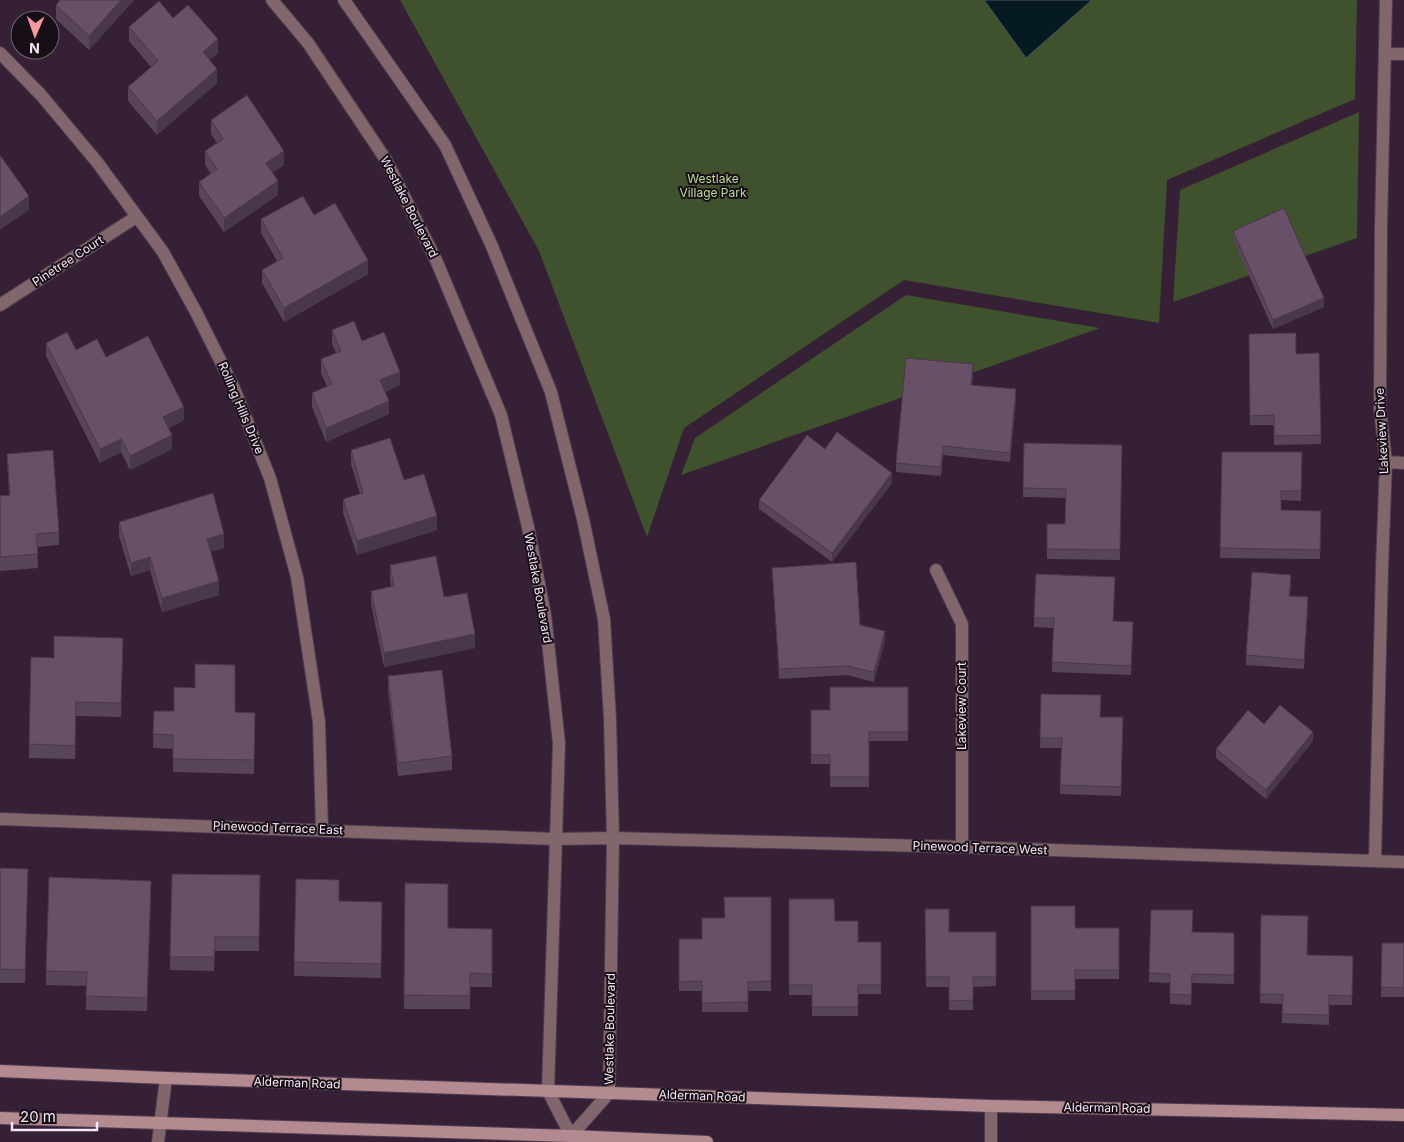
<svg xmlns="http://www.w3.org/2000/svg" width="1404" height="1142" font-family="Inter,sans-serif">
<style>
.green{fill:#3f512d}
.water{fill:#061a22;stroke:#4e5861}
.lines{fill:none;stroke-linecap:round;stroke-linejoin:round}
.minor-casing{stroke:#503c51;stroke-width:14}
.tertiary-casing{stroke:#503c51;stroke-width:14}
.secondary-casing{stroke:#503c51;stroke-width:14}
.minor{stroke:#81676b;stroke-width:12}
.tertiary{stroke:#81676b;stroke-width:12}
.secondary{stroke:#b48a91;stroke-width:12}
.wall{fill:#59455a}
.shaded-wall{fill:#49384a}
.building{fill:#685069;stroke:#49384a}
.labels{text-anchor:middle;stroke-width:4;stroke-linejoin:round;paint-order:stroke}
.park-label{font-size:12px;fill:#badf94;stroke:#170e17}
.street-label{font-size:12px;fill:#f5e7f5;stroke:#170e17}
</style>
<rect width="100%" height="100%" fill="#352036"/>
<path class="green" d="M400,0H1357L1355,99L1167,180L1159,323L904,280L684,428L647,537L539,251Z
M1359,112L1357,238L1173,302L1180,190Z
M906,295L1100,328L681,475L695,438Z"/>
<path class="water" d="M984,0H1092L1026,58Z"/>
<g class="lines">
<defs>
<path id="minor" d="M0,53L41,95L97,162L163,252L196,312L233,386L270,478L297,577L319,722L322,830
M1386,54H1404
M0,305L136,217
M1386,462L1404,463
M936,570L962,624V847
M0,819L556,839L613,838L962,847L1404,862
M1375,861L1382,567L1386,462L1380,409L1381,227L1386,0
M991,1106V1142
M158,1142L166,1078"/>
<path id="tertiary" d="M272,0L308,43L386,160L436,260L501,415L528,527L545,615L559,743L548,1091L571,1136L609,1093L613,838L610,719L604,619L583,519L551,392L491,244L445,145L344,0"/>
<path id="secondary" d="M0,1071L166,1078L991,1106L1404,1115
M0,1118L571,1136L707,1142"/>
</defs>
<use href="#minor" class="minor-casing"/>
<use href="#tertiary" class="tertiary-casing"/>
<use href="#secondary" class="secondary-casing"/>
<use href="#minor" class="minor"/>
<use href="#tertiary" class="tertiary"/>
<use href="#secondary" class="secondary"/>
</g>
<path class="wall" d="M60,0H134L89,50L56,19V5Z
M173,18L218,53L209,60L217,83L157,135L128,101V87L151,67L129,41V27Z
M211,120L284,165L272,173L278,195L224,232L199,196V182L211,174L205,165V151L217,143L211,134Z
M261,219L368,274L284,322L262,283V270L277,261L261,233Z
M1233,231L1324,307L1273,329L1233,240Z
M332,330L362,341L400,385L385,392L389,414L326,442L312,407V393L327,386L321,373V359L336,353L332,344Z
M1249,334L1296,354L1319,353L1321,444L1274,445V425H1250Z
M46,343L106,357L184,420L169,428L172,449L130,470L121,452L100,463L46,356Z
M973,374L972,386L1016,399L1010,462L943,455L941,476L896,472V463Z
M1024,443L1122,445L1120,560L1047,559V524H1065L1066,498L1023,497Z
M825,449L892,483L832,562L759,509V500Z
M351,450L404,480L437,530L357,555L343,513V499L360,494L351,464Z
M1222,452H1302L1301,501L1281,500V510L1321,511L1320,559L1220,558Z
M7,454L59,532V545L37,547L38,568L0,571V496L9,495Z
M119,522L224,548L210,552L219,595L162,612L150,570L131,576L119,536Z
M390,565L444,597L475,648L384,667L371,604V591L391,587L390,579Z
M772,568L885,640L874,682L847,675L779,679Z
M1291,584L1290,596L1308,607L1304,669L1246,665V655Z
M1115,587L1113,621L1133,631L1131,675L1052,672L1053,628L1034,627V618Z
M123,652L121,717L76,716L75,759L29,758V744L54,658Z
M388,676L452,756V770L398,776L388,690Z
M908,687V741H869V787H830V764H811V710H830Z
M1041,694L1100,717H1123L1121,796L1060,794L1061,748H1040Z
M154,711L255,713L254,774L173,772V749L153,748Z
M1264,724L1313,741L1266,799L1216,758V749Z
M0,868L28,869L25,983H0Z
M260,875L259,951H215L214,971L170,970V957Z
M296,879L339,901L382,902L381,978L294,976Z
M405,883L448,928L492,929V987H470V1009H404Z
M151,895L147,1011L86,1010V986L46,985V971Z
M771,897V991H748V1012H702V991H679V939H702L724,918Z
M789,899L835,921L858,942H881V994H858V1016H812V995H789Z
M1031,906L1075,928H1119V979H1075V1000H1031Z
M925,909L949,932H996V986L973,987V1010H949V987H926Z
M1151,910L1193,932L1234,933V984L1192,983L1191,1005L1170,1004V983L1149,982Z
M1261,915L1307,955L1353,956L1352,1005H1329V1025L1282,1023V1004L1260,1003Z
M1382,943H1404V997H1381Z"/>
<path class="shaded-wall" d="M121,0H134L89,50V36Z
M218,39V53L203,65V52Z
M217,69V83L157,135V121Z
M284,151V165L266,177V163Z
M278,181V195L224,232V218Z
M29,196V210L0,230V217Z
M368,260V274L284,322V308Z
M1324,298V307L1273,329V320Z
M400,372V385L380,394V380Z
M1016,389V399L1010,462V453Z
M389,401V414L326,442V428Z
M184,407V420L163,431V417Z
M172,435V449L130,470V456Z
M121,439V452L100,463V449Z
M892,473V483L832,562V553Z
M437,516V530L357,555V541Z
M224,534V548L207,553V539Z
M150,557V570L131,576V563Z
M219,581V595L162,612V598Z
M1308,597V607L1304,669V660Z
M885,631V640L874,682V672Z
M475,634V648L384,667V653Z
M123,638V652L121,717V703Z
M1313,732V741L1266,799V790Z
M151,881V895L147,1011V998Z"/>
<path class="building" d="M60,0H121L89,36L56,5Z
M159,1L173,18L188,5L218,39L203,52L217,69L157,121L128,87L158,61L129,27Z
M247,95L284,151L266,163L278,181L224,218L199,182L217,169L205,151L223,139L211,120Z
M0,155L29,196L0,217Z
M303,196L314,215L335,203L368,260L284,308L262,270L283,258L261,219Z
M1284,208L1324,298L1273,320L1233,231Z
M354,321L362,341L384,332L400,372L380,380L389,401L326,428L312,393L332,384L321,359L341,351L332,330Z
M67,332L76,350L97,339L106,357L148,336L184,407L163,417L172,435L130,456L121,439L100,449L46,343Z
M1296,333V354L1319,353L1321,435L1274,436V415L1250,416L1249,334Z
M906,358L973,364L971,385L1016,389L1010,453L943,446L941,467L896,463Z
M837,432L892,473L832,553L759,500L807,435L825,449Z
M390,438L404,480L424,474L437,516L357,541L343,499L363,493L351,450Z
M1024,443L1122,445L1120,550L1047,549V524H1065L1066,489L1023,488Z
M53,450L59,532L36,534L38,554L0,557V496L10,495L7,454Z
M1222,452H1302L1301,491H1281V510L1321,511L1320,550L1220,548Z
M213,493L224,534L207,539L219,581L162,598L150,557L131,563L119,522Z
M436,556L444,597L467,593L475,634L384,653L371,591L394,586L390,565Z
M856,562L860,625L885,631L874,672L847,666L779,669L772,568Z
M1252,572L1291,575L1289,596L1308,597L1304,660L1246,655Z
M1036,574L1115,577L1113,621L1133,622L1131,666L1052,662L1054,618H1034Z
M54,636L123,638L121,703L76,702L75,746L29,744L31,657L54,658Z
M195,664L235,665V712L255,713L254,760L173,759V735L153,734L154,711H174V687L195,688Z
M442,670L452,756L398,763L388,676Z
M830,687H908V732H869V777H830V755H811V710H830Z
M1041,694L1101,695L1100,717H1123L1121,787L1060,785L1062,738H1040Z
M1280,705L1313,732L1266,790L1216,749L1248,710L1264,724Z
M0,868L28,869L25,970L0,969Z
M172,874L260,875L259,937H215L214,957H170Z
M49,877L151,881L147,998L86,996L87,972L46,971Z
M296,879L339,880V901L382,902L381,964L294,962Z
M405,883L448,884V928L492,929V974L470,973V996L404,995Z
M724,897H771V981L748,982V1002L702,1003V981L679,982V939H702V918H725Z
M789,899H834L835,921H858V942H881V985H858V1007H812V985H789Z
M1031,906H1075V928H1119V970H1075V991H1031Z
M925,909H949V932H996V977H973V1000L949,1001V977H926Z
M1151,910H1193L1192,932L1234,933V975L1192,974L1191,995L1170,994V974L1149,973Z
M1261,915L1308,916L1307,955L1353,956L1352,996L1329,995V1015L1282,1014L1283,994H1260Z
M1382,943H1404V988L1381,987Z"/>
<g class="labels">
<g class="park-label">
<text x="713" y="183">Westlake<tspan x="713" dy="14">Village Park</tspan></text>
</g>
<g class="street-label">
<text transform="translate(409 207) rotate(63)" y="4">Westlake Boulevard</text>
<text transform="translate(68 261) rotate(-33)" y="4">Pinetree Court</text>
<text transform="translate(241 408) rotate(67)" y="4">Rolling Hills Drive</text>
<text transform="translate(1382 431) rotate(-93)" y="4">Lakeview Drive</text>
<text transform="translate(538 588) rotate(80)" y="4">Westlake Boulevard</text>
<text transform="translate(962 706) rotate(-90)" y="4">Lakeview Court</text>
<text transform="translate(278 828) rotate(2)" y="4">Pinewood Terrace East</text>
<text transform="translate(980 848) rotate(2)" y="4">Pinewood Terrace West</text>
<text transform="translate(610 1029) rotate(-89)" y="4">Westlake Boulevard</text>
<text transform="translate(297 1083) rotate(2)" y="4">Alderman Road</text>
<text transform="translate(702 1096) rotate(2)" y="4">Alderman Road</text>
<text transform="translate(1107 1108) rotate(1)" y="4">Alderman Road</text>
</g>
</g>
<g transform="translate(35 35) rotate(182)"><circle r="24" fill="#170e17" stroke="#706570"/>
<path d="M0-4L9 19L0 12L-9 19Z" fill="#f49aa0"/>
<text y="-8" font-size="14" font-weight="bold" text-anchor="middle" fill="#f5e7f5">N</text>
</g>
<path d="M12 1122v8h85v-8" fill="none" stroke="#f5e7f5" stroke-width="2.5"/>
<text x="20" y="1122" font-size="15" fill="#f5e7f5" stroke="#170e17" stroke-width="4" paint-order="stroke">20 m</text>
</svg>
